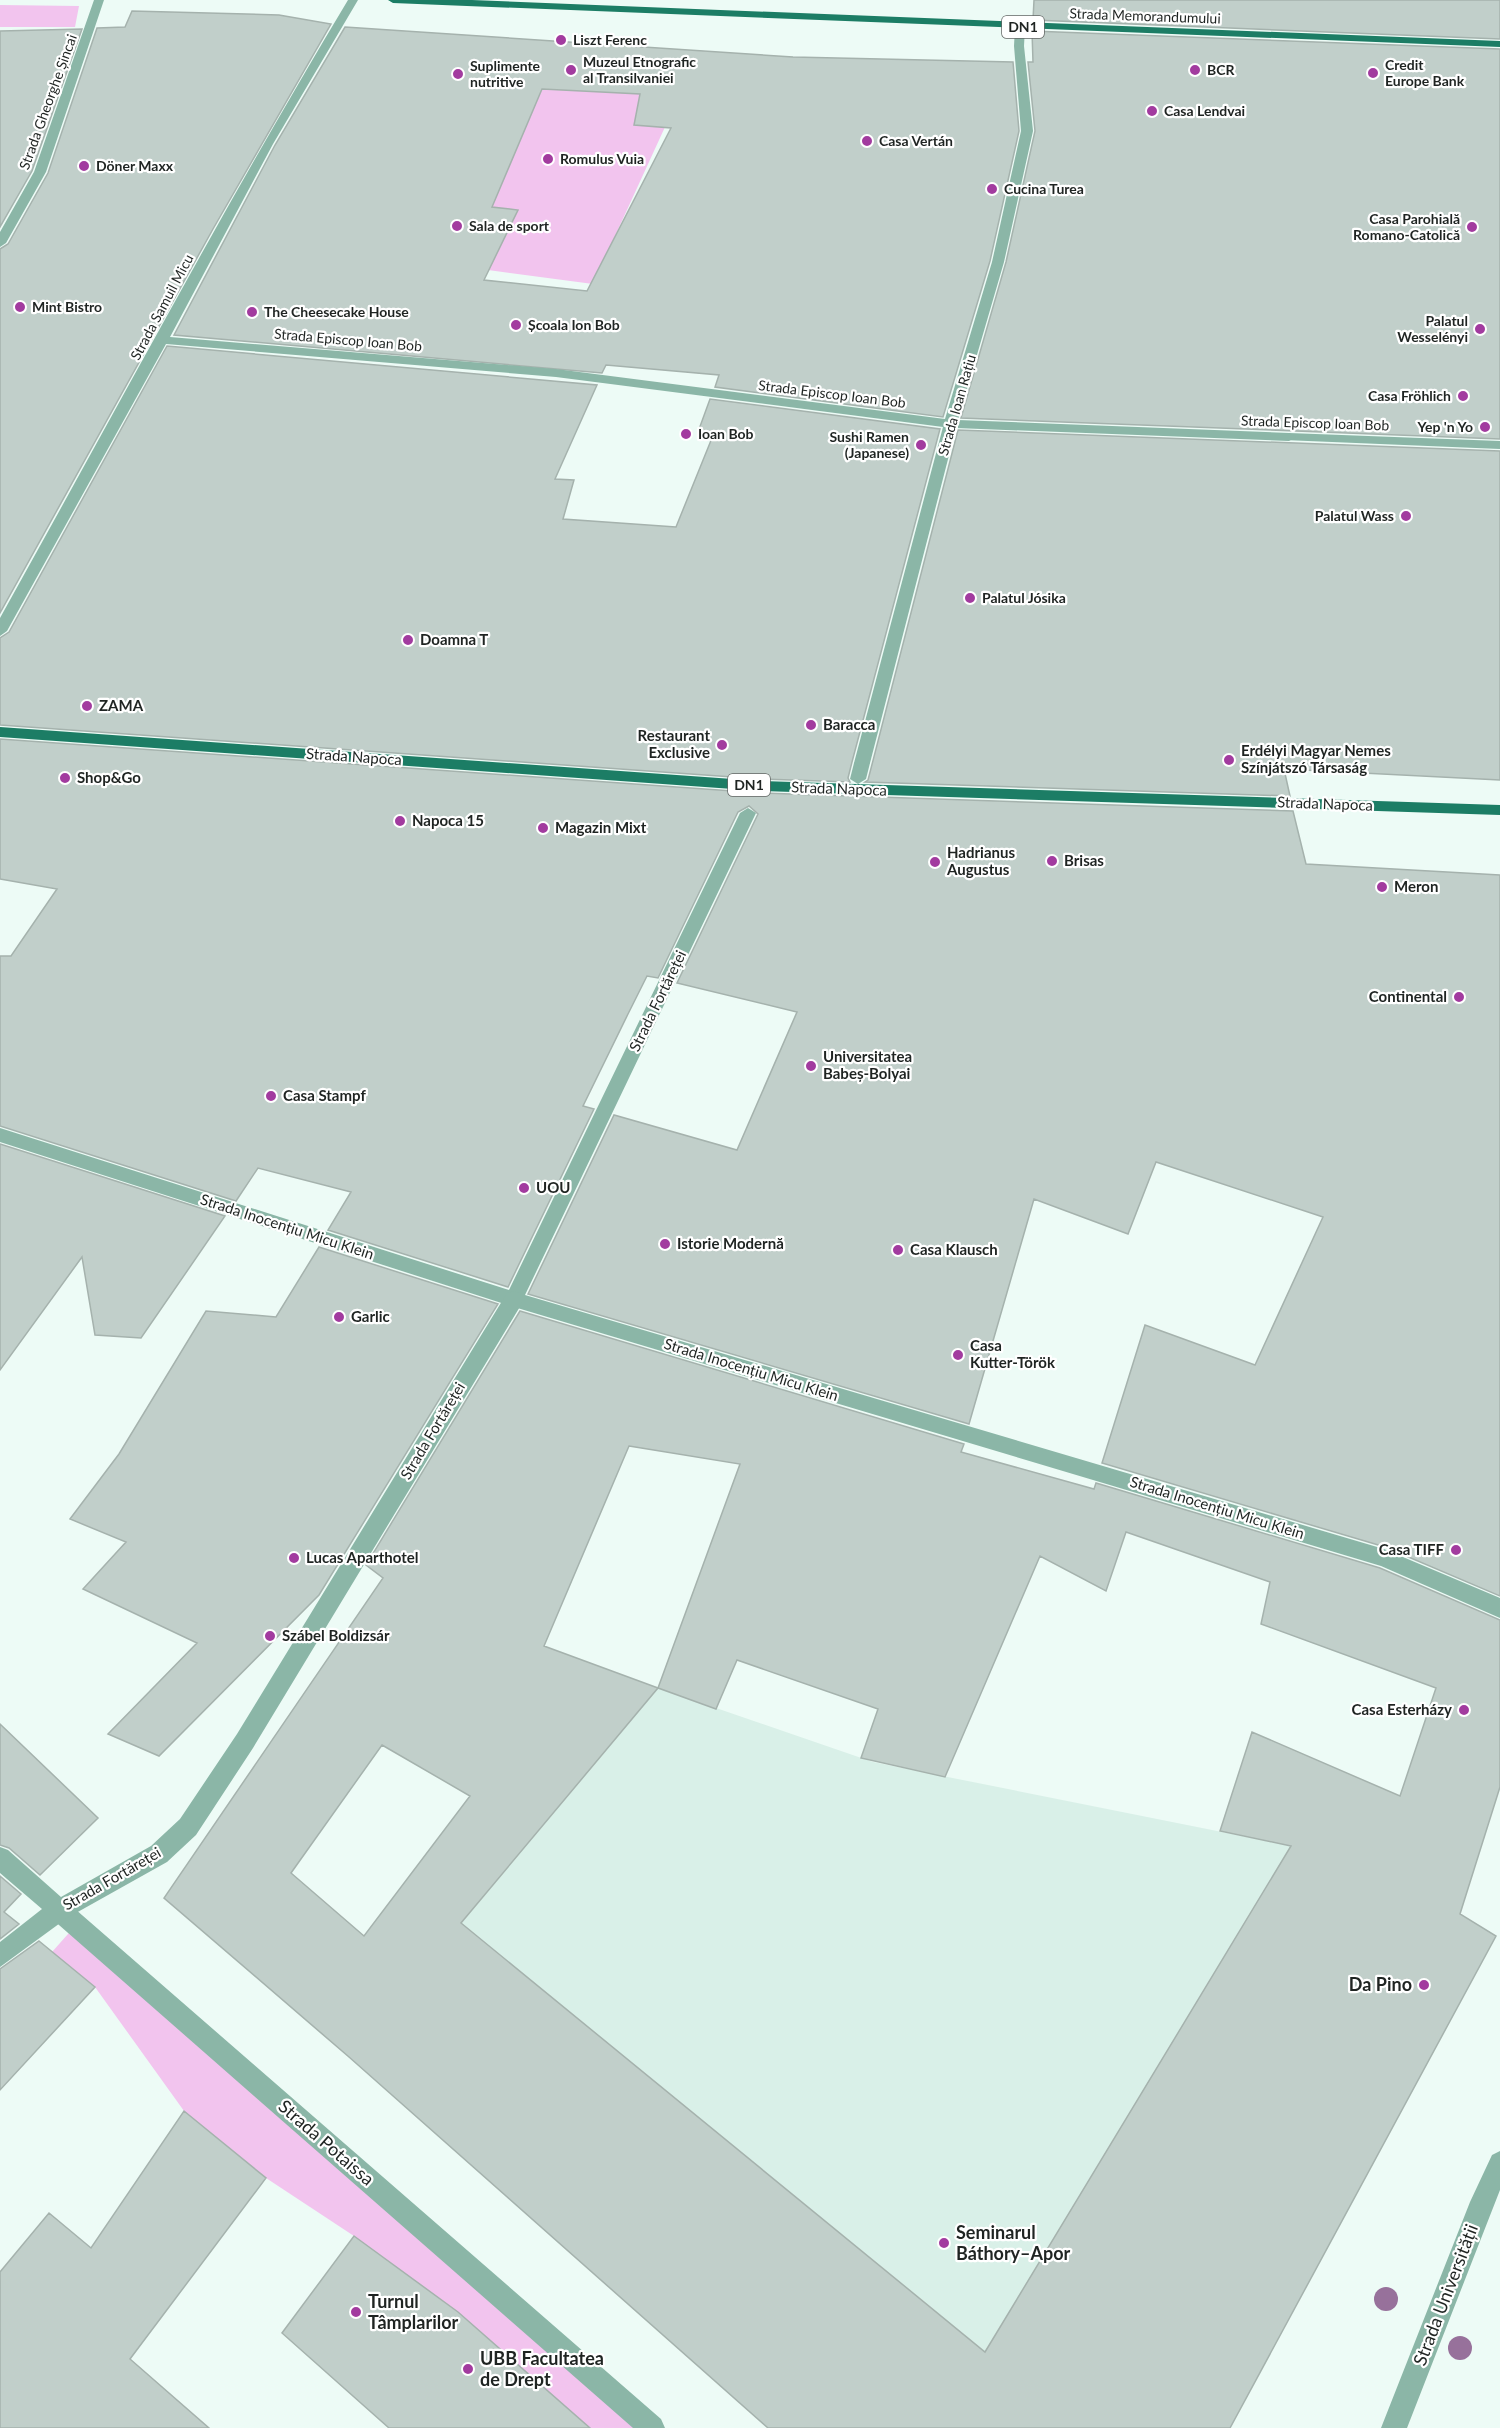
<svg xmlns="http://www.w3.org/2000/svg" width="1500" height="2428" font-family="Lato,sans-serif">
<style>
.built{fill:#d9f0e8}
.green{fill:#f2c4ee}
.building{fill:#c1cfca;stroke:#a5b2ad;stroke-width:1.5;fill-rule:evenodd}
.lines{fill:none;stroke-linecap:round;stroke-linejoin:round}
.pedestrian{fill:#8bb6a7;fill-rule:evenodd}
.minor{fill:#8bb6a7;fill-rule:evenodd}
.primary{fill:#1c7d65;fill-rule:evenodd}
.tree{fill:#97719b}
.poi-dot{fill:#a23b9f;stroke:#fff;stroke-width:2}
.labels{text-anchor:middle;stroke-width:4.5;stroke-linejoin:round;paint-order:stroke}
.far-street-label{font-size:14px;fill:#1f2422;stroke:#fff}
.shield{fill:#fff;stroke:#626664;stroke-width:1.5}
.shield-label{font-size:14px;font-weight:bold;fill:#1f2422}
.far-poi-label{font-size:14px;font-weight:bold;fill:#1f2422;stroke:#fff;text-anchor:start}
.poi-label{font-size:15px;font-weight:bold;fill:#1f2422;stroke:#fff;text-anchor:start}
.street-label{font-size:15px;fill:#1f2422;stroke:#fff}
.near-poi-label{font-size:18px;font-weight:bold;fill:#1f2422;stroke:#fff;text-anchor:start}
.near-street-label{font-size:18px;fill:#1f2422;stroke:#fff}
</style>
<rect width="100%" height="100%" fill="#edfbf6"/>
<path class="built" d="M658,1688L873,1762L1381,1864L1230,2428H768L349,2057Z"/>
<path class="green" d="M0,5L79,6L75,27H0Z
M516,87L640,94L635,125L665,127L593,284L488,270L492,207Z
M76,1925L652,2428H590L354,2236L266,2178L184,2111L95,1987L52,1952Z"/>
<path class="building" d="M1034,0H1500V39L1033,20Z
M132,11L279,15L331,24L213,229L0,613V249L8,244L48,173L97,28L125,27Z
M345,27L793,57L1013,62L1019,131L990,261L943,417L715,387L719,375L606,365L602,373L174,335L275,145ZM542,89L640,94L634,125L671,128L587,291L484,280L518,210L492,207Z
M82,29L32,171L0,227V31Z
M1032,31L1500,49V439L961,418L1006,262L1035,131L1028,62H1033Z
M167,346L597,385L555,479L574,480L563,519L676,527L714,433L698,432L710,399L940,429L852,762L848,778L850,782L761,779L0,725V638L9,632Z
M958,430L1500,451V780L1284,769L1290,796L865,782L868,780Z
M0,739L761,793L1293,811L1306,864L1500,875V1596L1385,1547L1102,1463L1145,1325L1255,1365L1323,1217L1156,1162L1128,1234L1034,1199L969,1424L528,1294L614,1115L737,1150L797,1012L677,983L758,814L749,806L738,812L658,978L647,976L628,1014L583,1106L594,1109L508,1287L328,1230L351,1192L258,1168L236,1201L0,1126V956H11L57,889L0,879Z
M0,1144L225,1216L141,1338L95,1335L82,1257L0,1370Z
M319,1247L498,1304L319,1595L159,1756L108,1734L197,1643L83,1589L126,1542L70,1519L119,1454L206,1311L276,1317Z
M520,1311L964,1444L961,1452L1094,1489L1096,1483L1380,1568L1500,1620V1787L1460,1914L1496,1936L1230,2428H768L349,2057L164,1898L383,1578L366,1565ZM629,1446L740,1464L658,1688L544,1646ZM1126,1532L1270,1582L1261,1624L1436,1688L1400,1796L1252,1732L1220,1831L1291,1846L985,2352L461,1923L658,1688L716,1709L737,1660L878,1709L861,1758L945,1777L1040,1556L1106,1591ZM382,1745L470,1796L364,1936L291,1873Z
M0,1724L98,1818L40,1875L9,1848L0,1845Z
M0,1876L21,1894L4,1912L19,1924L0,1939Z
M39,1941L95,1987L0,2090V1969Z
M184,2111L266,2178L130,2359L209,2428H0V2272L49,2213L91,2248Z
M354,2236L458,2312L590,2428H389L282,2333Z"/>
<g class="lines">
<path class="pedestrian" d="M1289,433L1500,441V449L1284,440V434Z
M862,758L870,763L866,779L858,784L850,779L854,763Z
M748,808L756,813L525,1295L1384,1549L1500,1598V1618L1381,1566L514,1307L0,1142V1128L509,1290L740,813Z
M59,1899L67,1902L661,2419L665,2428H633L51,1918L48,1910L51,1902Z
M1500,2151V2190L1407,2428H1381L1470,2202L1492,2155Z"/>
<path class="minor" d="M94,0H104L46,172L6,243L0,247V232L34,172Z
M348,0H358L273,144L170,337L556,369L945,419L992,262L1021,131L1014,46L1015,27L1020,24L1025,27L1024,46L1033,131L1004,262L958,420L1289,433L1296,437L1289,441L956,428L870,763L862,768L854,763L943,427L556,377L166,344L7,631L0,636V618C115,412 226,203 348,0Z
M514,1291L521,1293L523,1299L521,1305L253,1748L196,1835L167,1862L67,1918L0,1967V1942L42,1909L0,1873V1847L8,1850L61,1897L151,1846L180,1819L237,1734L507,1293Z"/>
<path class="primary" d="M388,0H472L1500,41V47L393,3Z
M0,727L761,781L1500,805V815L761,791L0,737Z"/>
</g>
<g class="tree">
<circle cx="1386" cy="2299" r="12"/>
<circle cx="1460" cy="2348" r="12"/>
</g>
<g class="poi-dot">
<circle cx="561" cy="40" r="6"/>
<circle cx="571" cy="70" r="6"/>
<circle cx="1195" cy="70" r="6"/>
<circle cx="1373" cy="73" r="6"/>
<circle cx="458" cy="74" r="6"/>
<circle cx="1152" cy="111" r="6"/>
<circle cx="867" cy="141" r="6"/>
<circle cx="548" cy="159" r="6"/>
<circle cx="84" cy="166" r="6"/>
<circle cx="992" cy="189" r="6"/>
<circle cx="457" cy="226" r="6"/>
<circle cx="1472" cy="227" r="6"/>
<circle cx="20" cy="307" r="6"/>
<circle cx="252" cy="312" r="6"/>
<circle cx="516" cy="325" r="6"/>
<circle cx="1480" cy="329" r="6"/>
<circle cx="1463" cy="396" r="6"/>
<circle cx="1485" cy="427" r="6"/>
<circle cx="686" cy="434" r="6"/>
<circle cx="921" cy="445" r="6"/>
<circle cx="1406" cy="516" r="6"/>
<circle cx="970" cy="598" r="6"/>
<circle cx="408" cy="640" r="6"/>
<circle cx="87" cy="706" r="6"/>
<circle cx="811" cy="725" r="6"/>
<circle cx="722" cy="745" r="6"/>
<circle cx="1229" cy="760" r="6"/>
<circle cx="65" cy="778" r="6"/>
<circle cx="400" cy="821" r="6"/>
<circle cx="543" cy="828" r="6"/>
<circle cx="1052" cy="861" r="6"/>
<circle cx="935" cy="862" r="6"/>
<circle cx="1382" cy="887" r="6"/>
<circle cx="1459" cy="997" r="6"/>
<circle cx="811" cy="1066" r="6"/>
<circle cx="271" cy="1096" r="6"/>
<circle cx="524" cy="1188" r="6"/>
<circle cx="665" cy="1244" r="6"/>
<circle cx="898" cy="1250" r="6"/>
<circle cx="339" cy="1317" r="6"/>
<circle cx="958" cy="1355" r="6"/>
<circle cx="1456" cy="1550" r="6"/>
<circle cx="294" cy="1558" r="6"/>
<circle cx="270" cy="1636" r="6"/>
<circle cx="1464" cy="1710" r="6"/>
<circle cx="1424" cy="1985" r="6"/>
<circle cx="944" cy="2243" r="6"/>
<circle cx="356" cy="2312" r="6"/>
<circle cx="468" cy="2369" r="6"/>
</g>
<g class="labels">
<g class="far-street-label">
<text transform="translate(1145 16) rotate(2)" y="5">Strada Memorandumului</text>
<text transform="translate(48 102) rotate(-70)" y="5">Strada Gheorghe Șincai</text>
<text transform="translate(162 307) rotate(-62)" y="5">Strada Samuil Micu</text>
<text transform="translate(348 340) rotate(5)" y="5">Strada Episcop Ioan Bob</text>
<text transform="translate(832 394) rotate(7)" y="5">Strada Episcop Ioan Bob</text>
<text transform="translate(957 405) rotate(-74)" y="5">Strada Ioan Rațiu</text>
<text transform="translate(1315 423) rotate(2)" y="5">Strada Episcop Ioan Bob</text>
</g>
<g class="shield">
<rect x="1002" y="16" width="42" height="22" rx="4.5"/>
<rect x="728" y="774" width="42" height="22" rx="4.5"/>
</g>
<g class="shield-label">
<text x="1023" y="32">DN1</text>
<text x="749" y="790">DN1</text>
</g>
<g class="far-poi-label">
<text x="573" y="45">Liszt Ferenc</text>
<text x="583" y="67">Muzeul Etnografic<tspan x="583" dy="16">al Transilvaniei</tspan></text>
<text x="1385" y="70">Credit<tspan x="1385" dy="16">Europe Bank</tspan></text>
<text x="470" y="71">Suplimente<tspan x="470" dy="16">nutritive</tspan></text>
<text x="1207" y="75">BCR</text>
<text x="1164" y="116">Casa Lendvai</text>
<text x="879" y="146">Casa Vertán</text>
<text x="560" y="164">Romulus Vuia</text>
<text x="96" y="171">Döner Maxx</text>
<text x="1004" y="194">Cucina Turea</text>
<text x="1460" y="224" text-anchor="end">Casa Parohială<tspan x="1460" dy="16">Romano-Catolică</tspan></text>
<text x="469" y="231">Sala de sport</text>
<text x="32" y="312">Mint Bistro</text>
<text x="264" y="317">The Cheesecake House</text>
<text x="1468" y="326" text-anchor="end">Palatul<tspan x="1468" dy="16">Wesselényi</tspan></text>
<text x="528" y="330">Școala Ion Bob</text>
<text x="1451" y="401" text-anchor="end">Casa Fröhlich</text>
<text x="1473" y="432" text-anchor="end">Yep 'n Yo</text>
<text x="698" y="439">Ioan Bob</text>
<text x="909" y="442" text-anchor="end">Sushi Ramen<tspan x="909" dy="16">(Japanese)</tspan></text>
<text x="1394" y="521" text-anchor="end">Palatul Wass</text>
<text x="982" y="603">Palatul Jósika</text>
</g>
<g class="poi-label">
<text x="420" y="645">Doamna T</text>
<text x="99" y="711">ZAMA</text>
<text x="823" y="730">Baracca</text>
<text x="710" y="741" text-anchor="end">Restaurant<tspan x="710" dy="17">Exclusive</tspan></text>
<text x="1241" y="756">Erdélyi Magyar Nemes<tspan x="1241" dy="17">Színjátszó Társaság</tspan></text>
<text x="77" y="783">Shop&amp;Go</text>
<text x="412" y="826">Napoca 15</text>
<text x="555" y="833">Magazin Mixt</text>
<text x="947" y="858">Hadrianus<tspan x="947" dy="17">Augustus</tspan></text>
<text x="1064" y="866">Brisas</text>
<text x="1394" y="892">Meron</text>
<text x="1447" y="1002" text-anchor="end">Continental</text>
<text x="823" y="1062">Universitatea<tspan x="823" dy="17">Babeș-Bolyai</tspan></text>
<text x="283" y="1101">Casa Stampf</text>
<text x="536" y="1193">UOU</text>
<text x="677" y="1249">Istorie Modernă</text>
<text x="910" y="1255">Casa Klausch</text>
<text x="351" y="1322">Garlic</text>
<text x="970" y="1351">Casa<tspan x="970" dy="17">Kutter-Török</tspan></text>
<text x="1444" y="1555" text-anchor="end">Casa TIFF</text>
<text x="306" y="1563">Lucas Aparthotel</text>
<text x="282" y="1641">Szábel Boldizsár</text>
<text x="1452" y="1715" text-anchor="end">Casa Esterházy</text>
</g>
<g class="street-label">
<text transform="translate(354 757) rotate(4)" y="5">Strada Napoca</text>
<text transform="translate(839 789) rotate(2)" y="5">Strada Napoca</text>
<text transform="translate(1325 804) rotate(2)" y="5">Strada Napoca</text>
<text transform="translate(658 1001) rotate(-64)" y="5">Strada Fortăreței</text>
<text transform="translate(287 1227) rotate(18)" y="5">Strada Inocențiu Micu Klein</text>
<text transform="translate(751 1370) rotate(17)" y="5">Strada Inocențiu Micu Klein</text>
<text transform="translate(433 1431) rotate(-59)" y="5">Strada Fortăreței</text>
<text transform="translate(1217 1508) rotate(17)" y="5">Strada Inocențiu Micu Klein</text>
<text transform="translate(112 1879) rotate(-30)" y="5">Strada Fortăreței</text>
</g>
<g class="near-poi-label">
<text x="1412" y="1991" text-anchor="end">Da Pino</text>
<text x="956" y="2239">Seminarul<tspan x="956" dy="21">Báthory–Apor</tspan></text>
<text x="368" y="2308">Turnul<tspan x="368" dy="21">Tâmplarilor</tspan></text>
<text x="480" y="2365">UBB Facultatea<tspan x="480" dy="21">de Drept</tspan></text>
</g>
<g class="near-street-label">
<text transform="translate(326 2143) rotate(41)" y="6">Strada Potaissa</text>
<text transform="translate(1446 2295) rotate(-69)" y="6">Strada Universității</text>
</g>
</g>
</svg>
